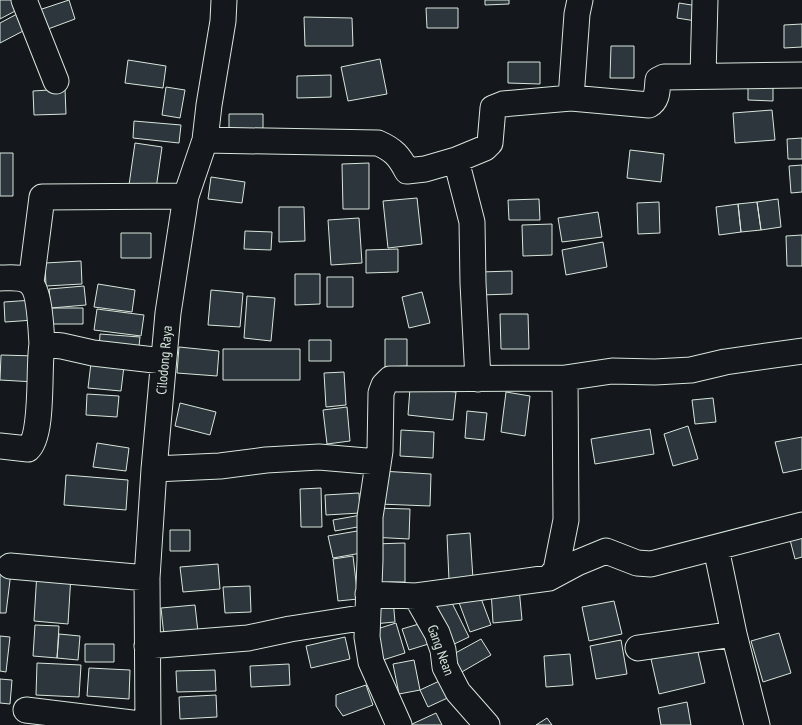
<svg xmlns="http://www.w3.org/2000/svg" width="802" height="725" font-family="'PT Sans Narrow',sans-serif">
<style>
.building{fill:#2c363c;stroke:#d8e6dc}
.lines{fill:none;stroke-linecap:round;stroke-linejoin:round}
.minor-casing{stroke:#d8e6dc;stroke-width:27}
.minor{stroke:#14181c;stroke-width:25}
.labels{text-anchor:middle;stroke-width:4;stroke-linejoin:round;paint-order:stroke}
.street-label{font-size:14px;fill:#d8e6dc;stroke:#14181c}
</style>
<rect width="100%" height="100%" fill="#14181c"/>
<path class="building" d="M0,0H14L19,9L0,19Z
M69,0L75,19L40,32L33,12Z
M485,0H509V4L485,5Z
M679,3L704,7L702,22L677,18Z
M426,8H458V28H427Z
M17,14L25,30L0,43V23Z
M304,17L352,18L353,46H305Z
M802,24V47L784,48V25Z
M611,46H634V78H610Z
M380,59L387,94L348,101L341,67Z
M128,60L166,66L163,88L125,83Z
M508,62H540V84L508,83Z
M331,75V97L297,98V76Z
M748,82L773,83V101L748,100Z
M166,87L185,90L180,118L162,115Z
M65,89L66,114L34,115L33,91Z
M772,110L775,140L735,143L733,113Z
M229,114H263V134H229Z
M134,121L181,125L179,143L133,138Z
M802,138V159H788L787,139Z
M135,143L162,147L156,189L129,185Z
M630,150L664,154L661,182L627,178Z
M0,153H13V196H0Z
M369,163V209H343L342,164Z
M802,165V192L791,193L789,166Z
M211,177L245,182L242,203L208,199Z
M417,198L422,244L388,248L383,201Z
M539,199L540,220H509L508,200Z
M778,199L781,227L761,230L757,202Z
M659,202L660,233L638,234L637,203Z
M757,202L761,230L741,232L738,204Z
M738,204L741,232L719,235L716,207Z
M279,207H304L305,241L279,242Z
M598,212L602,237L562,242L558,218Z
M359,218L362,263L331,265L328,220Z
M552,224V255L523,256L522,225Z
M245,231L272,232L271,250L244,249Z
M121,233H151V258H121Z
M802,235V266H787L786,236Z
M603,242L607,267L566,275L562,250Z
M398,249V272L366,273V250Z
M81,261L82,284L46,286L45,263Z
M512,271V294L480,295V272Z
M295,274H320V304L295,305Z
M327,277H353V307H327Z
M98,284L135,290L132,312L94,307Z
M84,286L86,305L51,308L49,289Z
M211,290L243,293L240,327L208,325Z
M422,292L430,323L409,328L402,297Z
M247,296L275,298L271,341L244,338Z
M33,300L34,320L5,322L4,302Z
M51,308H83V324H50Z
M97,309L144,315L141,336L94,330Z
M500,314H528L529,349H501Z
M100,334L140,337L138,355L99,351Z
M385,339H407V366L385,367Z
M309,340H331V361H309Z
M179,347L219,351L217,376L177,373Z
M223,349H300V380H223Z
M1,355L36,356L35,382L0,380Z
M91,363L124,366L121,391L88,388Z
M344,372L346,405L326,407L324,373Z
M410,388L456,392L453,420L408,415Z
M506,392L530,396L525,436L501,432Z
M87,394L119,396L117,417L86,415Z
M713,398L716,422L695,424L692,400Z
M180,403L216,412L210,435L175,426Z
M347,407L350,441L327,444L323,410Z
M467,411L487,413L484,440L465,438Z
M688,426L698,459L673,466L664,434Z
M650,429L654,454L595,464L591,439Z
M401,430L434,432L433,458L400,456Z
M802,437V469L783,473L775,442Z
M97,443L129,448L126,471L93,467Z
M381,471L431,474L430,506L379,504Z
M66,475L128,480L126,510L64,505Z
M321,488L322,527H301L300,489Z
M359,493L360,513L326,515L325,495Z
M373,508L410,509L409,539L371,537Z
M361,515L363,526L335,531L333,520Z
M170,530H190V551H170Z
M363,530L367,552L333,558L328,536Z
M470,533L473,579L449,580L447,535Z
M802,533V557L795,559L789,536Z
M405,543V582H374L373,544Z
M353,556L358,599L338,601L333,559Z
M218,564L220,589L183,592L180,567Z
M0,571L11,572L6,613H0Z
M37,572L71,575L68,624L34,621Z
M250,586L251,612L225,613L223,587Z
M519,588L522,620L493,623L491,590Z
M447,593L469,637L450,646L429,602Z
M479,593L491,625L470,632L458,600Z
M393,599L395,622L373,624L370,601Z
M614,601L622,634L589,641L582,607Z
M195,605L198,632L164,636L161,608Z
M429,621L435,642L409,650L402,629Z
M396,623L405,653L383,660L374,630Z
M35,625L59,626L57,658L33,656Z
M779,633L791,673L763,682L751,641Z
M59,634L80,636L78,660L57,658Z
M0,636L10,637L6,672L0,671Z
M345,637L350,659L311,668L306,646Z
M481,639L491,655L460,673L450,656Z
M621,640L627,674L596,679L590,646Z
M85,644H114V662H85Z
M697,648L705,683L659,694L651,659Z
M570,654L573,685L546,687L544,656Z
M414,660L420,690L399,694L393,664Z
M37,663L81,665L79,697L36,695Z
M289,664L290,685L251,687L250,666Z
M89,668L130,670L129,699L87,696Z
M215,670L216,691L177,692L176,671Z
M448,677L456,694L428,707L420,690Z
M0,679L12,680L10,704L0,703Z
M366,685L373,705L343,716L336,706V695Z
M216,695L217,717L180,719L179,697Z
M687,702L691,725H661L658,708Z
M436,713L442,725H410Z
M547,718L552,725H536Z"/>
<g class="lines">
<defs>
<path id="minor" d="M24,0L56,81
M703,76L705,0
M571,98L577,14L580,0
M205,140L378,143C394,150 399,156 407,171L425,169L456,160
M0,278C9,278 23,276 30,283C40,291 41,331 42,344
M31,283L42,197L186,196
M478,379L473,283L472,222L456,160L485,148L490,143L493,108L503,104L571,98L649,105C658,100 657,90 658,80L664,77L802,75
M0,446L28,449C44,435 38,367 42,344L62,346L93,353L163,361
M154,469L220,466L266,460L319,457L378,462
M716,548L734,634L757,725
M10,566L147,578
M549,578L556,570L566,520L565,378
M368,594L416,596L549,578L577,563L606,551L637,563L651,564L802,525
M416,596L437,633L443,650L445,667L458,692L487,725
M147,646L248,638L290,629L367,617
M638,648L734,634
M26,710L148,725
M148,725L147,578L154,469L168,313L186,196L205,140L209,105L223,21L224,0
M399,725L371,662L367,637L370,560V517L380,451L381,393L384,385L390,379L565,378L612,371L655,372L691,370L725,362L802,351"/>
</defs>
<use href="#minor" class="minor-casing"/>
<use href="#minor" class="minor"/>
</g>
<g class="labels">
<g class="street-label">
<text transform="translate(164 360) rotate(-85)" y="5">Cilodong Raya</text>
<text transform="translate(441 650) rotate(70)" y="5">Gang Nean</text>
</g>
</g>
</svg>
